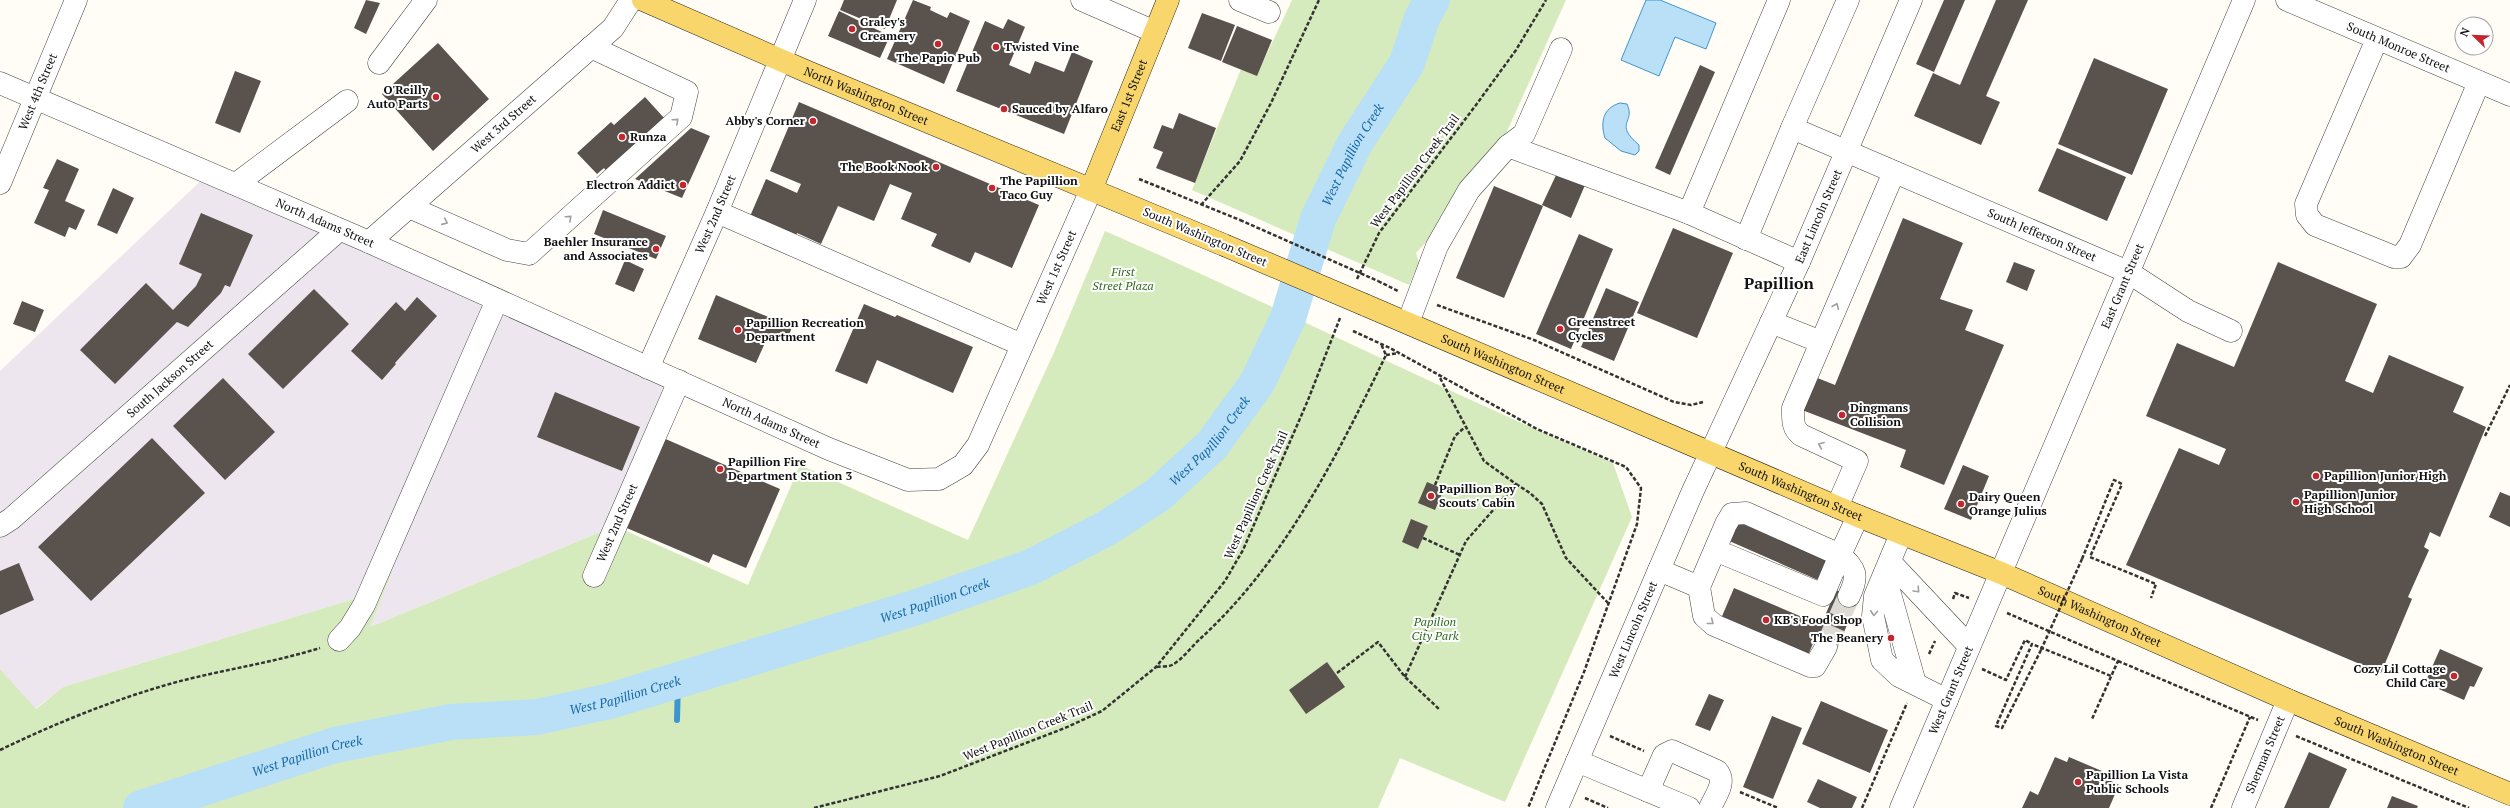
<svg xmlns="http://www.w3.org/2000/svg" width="2510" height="808" font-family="'PT Serif',serif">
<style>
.industrial{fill:#eee6ef}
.green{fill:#d5ebbd}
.water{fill:#b9e0f7;stroke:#3f96cf}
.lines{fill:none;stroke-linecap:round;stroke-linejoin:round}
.stream{stroke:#3f96cf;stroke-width:6}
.river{stroke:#b9e0f7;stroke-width:36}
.building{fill:#5a524d}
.minor-tunnel{stroke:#dbdad3;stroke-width:22;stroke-dasharray:22 11;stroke-linecap:butt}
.minor-casing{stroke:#444;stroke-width:23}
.major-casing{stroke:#222;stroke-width:23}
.path{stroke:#333;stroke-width:2.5;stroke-dasharray:4 2;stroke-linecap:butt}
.minor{stroke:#fff;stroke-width:22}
.major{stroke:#f9d66b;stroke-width:22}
.major-bridge-casing{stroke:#222;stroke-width:23;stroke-linecap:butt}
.path-bridge{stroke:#333;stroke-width:2.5;stroke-dasharray:4 2;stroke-linecap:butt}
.major-bridge{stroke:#f9d66b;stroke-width:22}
.oneway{stroke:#a0a0a0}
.poi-dot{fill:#c4262e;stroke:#fff;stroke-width:1.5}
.labels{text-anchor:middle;stroke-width:4;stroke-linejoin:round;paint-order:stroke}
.poi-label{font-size:12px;font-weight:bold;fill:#111;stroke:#fff;text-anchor:start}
.street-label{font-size:12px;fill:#111;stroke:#fff}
.park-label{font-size:12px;font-style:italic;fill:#2f6b1f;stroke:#fff}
.water-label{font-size:13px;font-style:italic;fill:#1768a6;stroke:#fff}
.district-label{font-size:16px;font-weight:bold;fill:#111;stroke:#fff}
</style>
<rect width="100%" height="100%" fill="#fffdf5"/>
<path class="industrial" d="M209,173L679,381L615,526L370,627L392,572L357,598L63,687L35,709L0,669V371Z"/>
<path class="green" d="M1292,0H1566L1487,176L1416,253L1419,262L1409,285L1192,190L1241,69L1257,75Z
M1105,231C1275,305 1441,390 1613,463L1632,517L1505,802L1400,758L1378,808H0V669L36,709L63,687L357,598L372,564L392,572L370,627L615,526L748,585L800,465L968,540L1055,350Z"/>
<path class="water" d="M1646,0H1660L1716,23L1706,49L1675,37L1659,76L1621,60Z
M1620,103L1627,104C1636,123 1613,123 1639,145V151L1635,155L1621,151L1605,138C1600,122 1603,108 1620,103Z"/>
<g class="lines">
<path class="stream" d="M677,720L678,680"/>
<path class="river" id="s1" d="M141,808L335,745L451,722L537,717L610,701L917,607L1031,567L1107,528L1159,494L1212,445L1257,383L1288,318L1318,219L1355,143L1407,63L1422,18L1432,0"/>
</g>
<path class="building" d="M366,0L380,3L366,34L354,28Z
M844,0H897L885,29L840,10Z
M913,0L931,7L930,10L947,18L950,12L970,21L944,84L887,59Z
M1944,0H1965L1934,72L1916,64Z
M1996,0H2028L1986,96L2000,102L1981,145L1914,116L1933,73L1960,85Z
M839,11L890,36L880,58L828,36Z
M1202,13L1235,25L1221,61L1188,48Z
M1008,19L1025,27L1009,65L1030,74L1035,61L1064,72L1072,52L1093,61L1064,134L956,91L985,21L1003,29Z
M1237,26L1272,40L1257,76L1222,62Z
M438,43L489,99L433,151L382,94Z
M2094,58L2168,89L2132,175L2058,144Z
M1700,65L1715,72L1670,175L1655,168Z
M235,71L261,81L240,133L215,123Z
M645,97L665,119L609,174L604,168L597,174L577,153L611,122L614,125Z
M799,102L1039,205L1012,268L975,252L970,263L931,246L937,234L901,219L912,193L890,184L874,221L838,206L821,244L797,233L794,241L748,221L766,179L797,193L801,184L770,171Z
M1179,113L1216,128L1195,183L1156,168L1163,152L1153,148L1162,125L1173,129Z
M691,128L710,136L682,198L635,179Z
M2057,148L2126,177L2107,221L2038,191Z
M57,159L79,169L65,201L85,210L76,230L69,227L65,237L34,223L49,190L43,188Z
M1557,173L1585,185L1571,218L1542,205Z
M1494,186L1543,206L1504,298L1456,278Z
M113,188L134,198L117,234L97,225Z
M603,210L666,236L656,259L594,234Z
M201,213L253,235L230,287L225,285L221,293L188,327L177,322L115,384L80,350L146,283L173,310L196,286L202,274L179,264Z
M1903,218L1963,243L1940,299L1973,310L1965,330L2004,345L1944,485L1900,467L1906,450L1802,410L1815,377L1835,385Z
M1673,228L1733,253L1697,338L1637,313Z
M1579,234L1613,249L1571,349L1536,334Z
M625,260L644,269L634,292L615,284Z
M2014,262L2035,270L2027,291L2006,282Z
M2278,262L2377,304L2345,381L2373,393L2389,355L2464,387L2453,412L2486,427L2440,537L2430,532L2424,547L2429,550L2408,597L2412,599L2381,673L2126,565L2179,448L2219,465L2226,449L2146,416L2177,343L2234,367Z
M1606,288L1639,302L1614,361L1581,347Z
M314,289L349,324L283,389L248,354Z
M716,295L792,327L786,343L768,336L756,363L698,339Z
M417,297L437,316L395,363L396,364L382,380L351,351L396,302L405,311Z
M22,301L44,310L35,332L13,324Z
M864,304L895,317L897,315L973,347L953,393L877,360L867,384L835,371Z
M223,378L275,432L225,480L173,426Z
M555,392L640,427L622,471L537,437Z
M661,437L780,489L746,568L713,554L709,563L622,526Z
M152,438L205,493L91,601L38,547Z
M1963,465L1989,476L1971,520L1944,509Z
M1427,482L1444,489L1435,510L1418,503Z
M2500,492L2510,496V527L2489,517Z
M1411,519L1428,526L1418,549L1402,542Z
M1736,521L1828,561L1820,581L1727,540Z
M19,563L34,600L0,615V571Z
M1734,588L1821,625L1836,590L1858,599L1836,651L1814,641L1807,658L1720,621Z
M2440,649L2483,668L2474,687L2470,686L2464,700L2425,683Z
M1327,662L1345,687L1306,714L1289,690Z
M1709,694L1724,700L1710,731L1695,725Z
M1821,701L1888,730L1870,773L1802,744Z
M1772,716L1802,728L1773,799L1743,787Z
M2309,752L2347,769L2329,808H2284Z
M2055,757L2067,762L2069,757L2109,774L2107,779L2119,785L2109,808H2022L2030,791L2038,795Z
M1818,779L1857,797L1852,808H1820L1807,802Z
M2392,796L2418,806L2417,808H2387Z"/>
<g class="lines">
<path class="minor-tunnel" d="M1826,647L1849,596"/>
<defs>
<g id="minor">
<path d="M1082,0L1155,32"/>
<path d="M1240,0L1269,12"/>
<path id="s2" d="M2287,0L2510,95"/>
<path d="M2377,39L2306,204L2307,215L2315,225L2394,257H2401L2410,245L2479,82"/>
<path d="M379,63L426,0"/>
<path id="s3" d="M0,83L369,242L829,449L908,480L939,479L963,465L978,445L1091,190"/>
<path d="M1792,128L1848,0"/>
<path d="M1508,146L1689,213L1799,262"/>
<path id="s4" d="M0,183L76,0"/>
<path d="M236,184L347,101"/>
<path d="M409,207L507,250L529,254L681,117L687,92L591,47"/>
<path d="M717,212L1022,345"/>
<path d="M1689,213L1779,0"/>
<path id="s5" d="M1746,239L1792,128L2128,272L2188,311L2231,331"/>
<path id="s6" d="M369,242L613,28L631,0"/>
<path d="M1771,322L1821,342"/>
<path d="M1408,323L1437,246L1469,190L1508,146L1524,134L1561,49"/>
<path id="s7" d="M648,368L717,212L805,0"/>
<path d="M1837,507L1857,461L1801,435C1792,428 1793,419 1793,408L1894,172"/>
<path id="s8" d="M0,526L11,519L339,230"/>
<path d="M1901,534L1875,596L1873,616L1882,660L1899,676L1947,700"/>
<path d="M1890,562L1969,646"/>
<path d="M1659,570L1699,587L1726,524L1732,514L1746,513L1840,555L1823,595L1715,550"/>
<path id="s9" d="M594,576L679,381"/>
<path d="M1885,576L1915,683"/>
<path d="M1699,587L1704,616L1714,625L1810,666H1815L1826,647"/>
<path d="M1849,596C1859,575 1856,570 1840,555L1858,516"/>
<path d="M339,640L350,628L364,605L497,300"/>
<path d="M1577,761L1689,808"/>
<path d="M1648,791L1664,755L1672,751L1717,771C1727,782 1715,796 1710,808"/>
<path id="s10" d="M1557,808L1692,493L1799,262L1911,0"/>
<path id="s11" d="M1901,808L2244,0"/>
<path id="s12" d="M2243,808L2288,700"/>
</g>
<g id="major">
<path id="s13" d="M643,0L808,72L1224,245"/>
<path id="s14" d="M1091,190L1168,0"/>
<path id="s15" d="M1365,305L1858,516L2001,573L2288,700L2510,794"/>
</g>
</defs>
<use href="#minor" class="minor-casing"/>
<use href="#major" class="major-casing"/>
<path class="path" d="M1139,179L1240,220
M1201,205L1240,161L1271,103L1319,0
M1357,279L1379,233L1476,105L1516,50L1546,0
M1378,281L1398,291
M1437,305L1534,340L1674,402L1691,405L1703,402
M1353,331L1390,348L1537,429L1626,467L1641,488L1637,524L1584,672L1528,808
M1386,355L1399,353
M2485,436L2510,385
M1516,484L1530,493L1542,504L1566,558L1608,603
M1435,485L1455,436L1465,427
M1423,538L1460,555
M2082,559L2114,480L2122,484L2090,557L2156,584L2151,598
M1953,599L1955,593L1969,598
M2007,613L2118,661L2092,719
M2041,650L2002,728L1996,726L2032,644L2111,676
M1929,654L1935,641
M2118,661L2258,720
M1157,667C1161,666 1168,667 1172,665C1182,660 1192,646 1201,638C1284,562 1337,456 1386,355L1381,344
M1982,669L2006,680L2025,640L2032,644
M1337,673L1378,642L1405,677L1439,709
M1405,677L1466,541L1516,484L1484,461L1439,376
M1610,736L1644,751
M2296,736L2469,808
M0,750C56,723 113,700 173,683C221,670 272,663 320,648
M1740,792L1778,808
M1585,798L1608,808
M814,808L940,776L1065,728L1102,711L1156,667L1225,581L1243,550L1308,400L1340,318
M1862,808L1907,703
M2211,808L2250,717"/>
<use href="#minor" class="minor"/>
<use href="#major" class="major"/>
<defs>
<path id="major-bridge" d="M1224,245L1365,305"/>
</defs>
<use href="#major-bridge" class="major-bridge-casing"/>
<path class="path-bridge" d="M1240,220L1378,281
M2041,650L2082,559"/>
<use href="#major-bridge" class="major-bridge"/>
</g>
<defs><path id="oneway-chevron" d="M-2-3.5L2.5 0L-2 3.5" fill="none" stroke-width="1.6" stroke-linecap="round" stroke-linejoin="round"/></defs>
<g class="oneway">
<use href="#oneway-chevron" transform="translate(676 121) rotate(-42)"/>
<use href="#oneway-chevron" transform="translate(569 218) rotate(-42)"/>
<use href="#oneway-chevron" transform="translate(445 222) rotate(24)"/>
<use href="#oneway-chevron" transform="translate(1836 306) rotate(-67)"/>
<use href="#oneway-chevron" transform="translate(1821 445) rotate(-157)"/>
<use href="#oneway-chevron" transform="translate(1917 590) rotate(47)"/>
<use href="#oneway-chevron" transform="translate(1874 613) rotate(94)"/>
<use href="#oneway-chevron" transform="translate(1711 622) rotate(38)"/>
</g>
<g class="poi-dot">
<circle cx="852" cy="29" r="4"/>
<circle cx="938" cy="44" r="4"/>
<circle cx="996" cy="47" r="4"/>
<circle cx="436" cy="97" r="4"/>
<circle cx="1004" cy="109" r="4"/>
<circle cx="813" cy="121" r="4"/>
<circle cx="622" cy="137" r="4"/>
<circle cx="936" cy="167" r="4"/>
<circle cx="683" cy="185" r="4"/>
<circle cx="992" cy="188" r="4"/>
<circle cx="656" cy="249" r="4"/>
<circle cx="1560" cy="329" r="4"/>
<circle cx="738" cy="330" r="4"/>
<circle cx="1842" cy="415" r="4"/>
<circle cx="720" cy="469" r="4"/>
<circle cx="2316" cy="476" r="4"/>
<circle cx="1431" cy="496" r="4"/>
<circle cx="2296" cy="502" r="4"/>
<circle cx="1961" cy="504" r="4"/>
<circle cx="1766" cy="620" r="4"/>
<circle cx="1891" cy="638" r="4"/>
<circle cx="2454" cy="676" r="4"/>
<circle cx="2078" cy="782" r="4"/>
</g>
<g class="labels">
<g class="poi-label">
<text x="860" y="26">Graley's<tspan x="860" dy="14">Creamery</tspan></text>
<text x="1004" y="51">Twisted Vine</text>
<text x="938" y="62" text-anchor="middle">The Papio Pub</text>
<text x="428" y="94" text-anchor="end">O'Reilly<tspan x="428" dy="14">Auto Parts</tspan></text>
<text x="1012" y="113">Sauced by Alfaro</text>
<text x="805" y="125" text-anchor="end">Abby's Corner</text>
<text x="630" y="141">Runza</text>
<text x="928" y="171" text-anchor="end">The Book Nook</text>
<text x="1000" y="185">The Papillion<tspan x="1000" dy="14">Taco Guy</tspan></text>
<text x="675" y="189" text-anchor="end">Electron Addict</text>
<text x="648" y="246" text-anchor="end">Baehler Insurance<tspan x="648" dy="14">and Associates</tspan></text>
<text x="1568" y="326">Greenstreet<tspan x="1568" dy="14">Cycles</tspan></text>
<text x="746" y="327">Papillion Recreation<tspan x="746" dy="14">Department</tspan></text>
<text x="1850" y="412">Dingmans<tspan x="1850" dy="14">Collision</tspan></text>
<text x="728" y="466">Papillion Fire<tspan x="728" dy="14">Department Station 3</tspan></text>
<text x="2324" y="480">Papillion Junior High</text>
<text x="1439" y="493">Papillion Boy<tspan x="1439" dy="14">Scouts' Cabin</tspan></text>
<text x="2304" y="499">Papillion Junior<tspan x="2304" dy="14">High School</tspan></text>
<text x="1969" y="501">Dairy Queen<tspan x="1969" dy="14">Orange Julius</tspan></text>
<text x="1774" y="624">KB's Food Shop</text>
<text x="1883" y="642" text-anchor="end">The Beanery</text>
<text x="2446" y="673" text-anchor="end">Cozy Lil Cottage<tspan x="2446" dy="14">Child Care</tspan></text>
<text x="2086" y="779">Papillion La Vista<tspan x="2086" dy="14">Public Schools</tspan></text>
</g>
<g class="street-label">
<text dy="4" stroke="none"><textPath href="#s2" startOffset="121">South Monroe Street</textPath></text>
<text dy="4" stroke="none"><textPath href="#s4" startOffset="99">West 4th Street</textPath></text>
<text dy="4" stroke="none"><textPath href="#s14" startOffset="102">East 1st Street</textPath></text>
<text dy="4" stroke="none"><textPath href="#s13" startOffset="243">North Washington Street</textPath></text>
<text dy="4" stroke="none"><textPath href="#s6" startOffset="179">West 3rd Street</textPath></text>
<text transform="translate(1415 171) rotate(-53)" y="4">West Papillion Creek Trail</text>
<text dy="4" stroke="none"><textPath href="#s7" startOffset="168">West 2nd Street</textPath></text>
<text dy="4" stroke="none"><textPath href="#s10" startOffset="647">East Lincoln Street</textPath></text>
<text dy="4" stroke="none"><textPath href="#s3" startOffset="354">North Adams Street</textPath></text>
<text dy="4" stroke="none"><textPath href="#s5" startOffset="392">South Jefferson Street</textPath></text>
<text transform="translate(1205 237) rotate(23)" y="4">South Washington Street</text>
<text dy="4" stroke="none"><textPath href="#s3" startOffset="1269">West 1st Street</textPath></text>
<text dy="4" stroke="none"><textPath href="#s11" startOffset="567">East Grant Street</textPath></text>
<text dy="4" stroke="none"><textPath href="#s15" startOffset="150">South Washington Street</textPath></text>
<text dy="4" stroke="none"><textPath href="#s8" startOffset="225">South Jackson Street</textPath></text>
<text dy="4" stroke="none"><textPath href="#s3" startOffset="843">North Adams Street</textPath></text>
<text dy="4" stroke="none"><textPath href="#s15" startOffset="474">South Washington Street</textPath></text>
<text transform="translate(1256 495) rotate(-66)" y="4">West Papillion Creek Trail</text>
<text dy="4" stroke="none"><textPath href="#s9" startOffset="58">West 2nd Street</textPath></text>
<text dy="4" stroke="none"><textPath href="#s15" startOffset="798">South Washington Street</textPath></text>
<text dy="4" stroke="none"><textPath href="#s10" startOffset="194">West Lincoln Street</textPath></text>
<text dy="4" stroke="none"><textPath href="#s11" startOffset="128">West Grant Street</textPath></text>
<text transform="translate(1028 731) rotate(-22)" y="4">West Papillion Creek Trail</text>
<text dy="4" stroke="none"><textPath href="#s15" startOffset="1122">South Washington Street</textPath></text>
<text dy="4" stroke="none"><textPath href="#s12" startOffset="58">Sherman Street</textPath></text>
</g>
<g class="park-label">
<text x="1123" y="276">First<tspan x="1123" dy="14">Street Plaza</tspan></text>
<text x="1435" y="626">Papilion<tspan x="1435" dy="14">City Park</tspan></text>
</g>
<g class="water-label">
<text dy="5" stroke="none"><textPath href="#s1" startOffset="1470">West Papillion Creek</textPath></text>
<text dy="5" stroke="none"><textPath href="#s1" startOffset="1146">West Papillion Creek</textPath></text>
<text dy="5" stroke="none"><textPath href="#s1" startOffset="823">West Papillion Creek</textPath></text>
<text dy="5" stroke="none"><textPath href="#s1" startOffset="499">West Papillion Creek</textPath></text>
<text dy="5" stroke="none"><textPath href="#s1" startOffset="174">West Papillion Creek</textPath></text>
</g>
<g class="district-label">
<text x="1779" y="289">Papillion</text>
</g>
</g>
<g transform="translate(2474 36) rotate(293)"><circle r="19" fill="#ffffff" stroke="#a0a0a0"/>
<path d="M0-3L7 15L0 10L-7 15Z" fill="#c4262e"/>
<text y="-6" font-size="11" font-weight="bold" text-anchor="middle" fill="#111111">N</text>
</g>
</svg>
